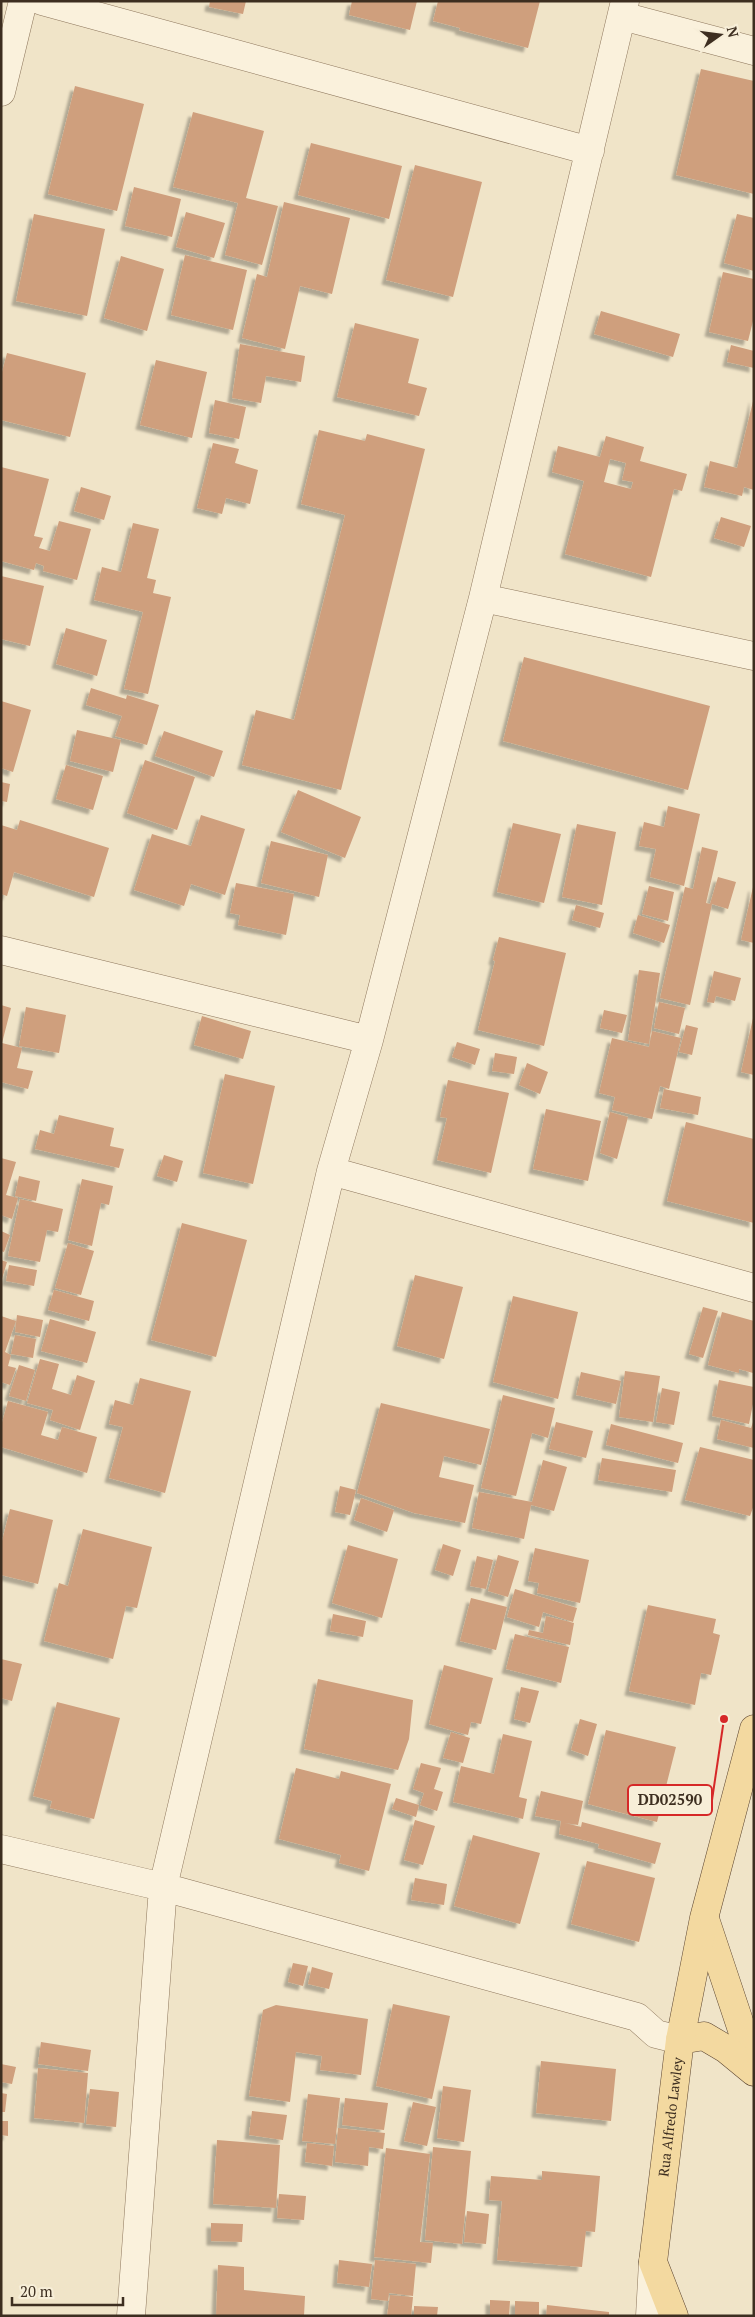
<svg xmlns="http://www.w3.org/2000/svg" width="755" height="2317" font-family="'PT Serif',serif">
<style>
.building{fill:#cf9f7d;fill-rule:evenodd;filter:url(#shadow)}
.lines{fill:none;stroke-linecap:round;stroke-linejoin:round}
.minor-casing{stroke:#8d765c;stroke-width:29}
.major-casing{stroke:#5b4430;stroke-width:29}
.minor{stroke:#faf1dc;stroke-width:28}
.major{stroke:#f3d9a0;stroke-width:28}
.labels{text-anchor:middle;stroke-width:4;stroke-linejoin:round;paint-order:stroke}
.street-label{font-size:14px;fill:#3d2e20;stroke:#f7eed8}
.leader{fill:none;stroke:#d62828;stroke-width:2}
.callout-dot{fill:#d62828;stroke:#f7eed8;stroke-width:2}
.callout{fill:#f7eed8;stroke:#d62828;stroke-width:2}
.callout-label{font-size:15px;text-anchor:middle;font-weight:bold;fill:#3d2e20}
</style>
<defs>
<filter id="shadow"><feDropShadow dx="-4.5" dy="4.5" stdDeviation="1" flood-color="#0004"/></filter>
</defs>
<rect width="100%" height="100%" fill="#f0e4c8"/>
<path class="building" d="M210,1H246L243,14L209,7Z
M352,1H417L410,30L349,15Z
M438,1H540L528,48L459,30L460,28L433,21Z
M701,69L754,81V194L676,175Z
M75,86L144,104L117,211L48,194Z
M193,112L264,131L246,198L278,206L262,265L225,255L238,203L173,187Z
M311,143L402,166L389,219L298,195Z
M415,165L482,182L453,297L386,280Z
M134,187L181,199L172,237L125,226Z
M284,202L350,218L332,294L300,286L285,349L242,338L257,274L267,277Z
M186,212L225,223L214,258L176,247Z
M34,214L105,229L87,316L16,301Z
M737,214L754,218V271L724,263Z
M185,255L247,270L233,330L171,315Z
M121,256L164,269L147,331L104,318Z
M723,272L754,279V317L748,341L709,332Z
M601,311L680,334L673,357L594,334Z
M355,323L419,339L408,383L427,388L419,416L337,397Z
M240,344L305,356L301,382L266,376L261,403L232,398Z
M731,345L754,351V368L727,362Z
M7,353L86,373L70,437L1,420V376Z
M156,360L207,372L192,438L140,425Z
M754,397V490L744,487L742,496L704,487L710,461L737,468Z
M215,400L246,407L239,439L209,433Z
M319,430L365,441L367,434L425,449L341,790L242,765L256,710L294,720L345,515L301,504Z
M606,436L644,447L640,461L687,474L682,491L674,489L651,577L565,554L584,481L552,472L558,446L600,457ZM610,459L626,463L622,480L633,482L631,489L604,482Z
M213,443L239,449L235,463L258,470L250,504L226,498L222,514L197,508Z
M1,467L49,479L34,536L43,538L39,548L50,551L59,521L91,529L77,580L43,571L44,566L36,563L34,570L1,561Z
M81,487L111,496L104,520L74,511Z
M721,517L751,526L744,547L714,538Z
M133,523L159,529L147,578L156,580L153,593L171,597L148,694L124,689L143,612L94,600L102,567L121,572Z
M1,576L44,586L30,646L1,639Z
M66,628L107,640L97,676L56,664Z
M524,657L710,706L688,790L503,741Z
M91,688L126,699L127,695L159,705L147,745L115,736L122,716L86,705Z
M1,701L31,710L13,772L1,768Z
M77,730L121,740L113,772L70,761Z
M164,731L223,751L214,777L155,756Z
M145,760L195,777L177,830L127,813Z
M66,765L103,776L93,810L56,799Z
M1,782L10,784L7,802L1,801Z
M298,790L361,817L345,858L281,832Z
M668,806L700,814L684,886L650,877L656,849L639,846L644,822L664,827Z
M201,815L245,829L225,895L191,884L184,906L134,890L152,834L191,846Z
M20,820L109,848L94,897L14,872L7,896L1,894V825L17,830Z
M513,823L561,834L544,903L497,892Z
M577,824L616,832L602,905L562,897Z
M271,841L328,855L319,897L261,883Z
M702,847L718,851L706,903L710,904L718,877L736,882L728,909L712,904L690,1005L660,998L685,887L693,889Z
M236,883L294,894L286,935L238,925L240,915L230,913Z
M649,886L674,892L668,921L642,914Z
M753,887H754V943L741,940Z
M576,905L604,913L600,928L572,920Z
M638,915L670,925L664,943L633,933Z
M499,937L566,953L544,1046L478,1030L495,961L493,960Z
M639,970L660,973L649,1044L628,1040Z
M714,971L741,978L735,1001L716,996L714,1003L707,1002Z
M659,1002L685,1008L679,1034L654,1028Z
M1,1005L11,1008L2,1043L22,1048L17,1068L33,1071L28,1089L1,1082Z
M26,1007L66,1015L59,1053L19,1046Z
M604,1010L627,1015L622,1033L600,1028Z
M202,1016L251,1031L243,1059L194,1045Z
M753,1018H754V1075L741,1072Z
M686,1025L698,1028L692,1055L679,1052Z
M652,1031L681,1038L669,1089L660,1086L652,1119L612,1110L615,1097L599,1093L612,1038L649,1047Z
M457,1042L480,1049L475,1065L452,1057Z
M495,1053L517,1057L514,1074L492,1071Z
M527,1063L548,1072L540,1094L519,1085Z
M225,1074L275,1086L253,1184L203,1173Z
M448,1080L509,1093L491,1173L437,1160L447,1118L440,1117Z
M664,1089L701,1097L698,1115L660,1108Z
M546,1109L601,1121L588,1181L533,1169Z
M610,1112L628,1117L617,1159L600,1153Z
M59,1115L114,1128L110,1146L124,1149L119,1168L35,1149L40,1130L54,1134Z
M686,1122L754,1139V1223L667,1201Z
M164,1155L183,1161L177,1182L157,1176Z
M1,1158L16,1162L6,1195L18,1198L12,1219L1,1215Z
M19,1176L40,1181L36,1201L15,1196Z
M82,1179L113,1186L109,1205L101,1203L92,1246L68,1240Z
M20,1199L63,1209L58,1232L47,1230L40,1262L8,1256Z
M182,1223L247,1240L216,1357L151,1340Z
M1,1231L10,1235L4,1252L1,1251Z
M68,1243L94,1251L81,1295L55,1288Z
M1,1260L7,1262L2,1279L1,1278Z
M9,1265L37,1270L34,1286L6,1281Z
M415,1275L463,1287L444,1359L397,1346Z
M54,1290L94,1301L89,1321L48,1310Z
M513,1296L578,1312L558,1399L493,1382Z
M703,1307L718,1311L703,1358L689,1354Z
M722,1312L754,1321L753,1373L739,1369V1373L708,1365Z
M17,1315L43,1320L40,1337L15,1332Z
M1,1316L16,1321L5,1352L11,1355L8,1366L16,1368L10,1385L1,1382Z
M50,1319L96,1332L87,1363L41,1351Z
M15,1335L36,1339L33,1358L11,1354Z
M40,1359L59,1364L52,1389L71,1395L77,1375L95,1381L80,1430L50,1420L53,1410L27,1403Z
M19,1365L35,1370L26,1401L9,1396Z
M625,1371L660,1376L653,1422L619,1417Z
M581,1372L621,1381L616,1404L576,1395Z
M140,1378L191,1391L165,1493L109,1478L123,1427L109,1424L115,1400L133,1405Z
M719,1380L754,1387V1399L749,1424L712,1416Z
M662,1388L680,1392L674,1425L656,1422Z
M503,1395L555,1408L548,1438L532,1433L516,1496L481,1488Z
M8,1401L48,1412L41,1435L58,1440L62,1427L97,1437L87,1473L1,1447V1426Z
M381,1403L490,1429L481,1465L444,1456L439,1477L474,1485L465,1523L414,1513L357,1493Z
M754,1419V1448L717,1439L721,1420L751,1428Z
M556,1422L593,1431L586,1458L549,1449Z
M611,1424L683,1443L678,1463L606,1445Z
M700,1447L754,1460V1505L750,1516L685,1500Z
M602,1458L676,1470L672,1492L598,1480Z
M543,1460L567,1467L554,1511L531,1505L524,1539L472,1528L479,1492L532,1502Z
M340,1486L356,1490L350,1515L335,1512Z
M361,1498L394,1510L387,1532L354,1520Z
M10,1509L53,1520L38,1584L1,1575V1545Z
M83,1529L152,1547L137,1608L126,1606L113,1659L44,1641L59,1583L68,1586Z
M443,1544L461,1550L453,1576L435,1570Z
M348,1545L398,1559L382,1618L332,1603Z
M535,1548L589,1560L580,1603L537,1593L539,1583L528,1581Z
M498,1555L519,1561L508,1597L488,1591Z
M477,1556L493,1560L486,1589L470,1586Z
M515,1589L577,1608L573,1622L543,1612L539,1627L507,1617Z
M471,1598L507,1607L496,1650L460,1641Z
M648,1605L716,1619L713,1633L720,1635L711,1675L701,1673L695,1705L629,1691Z
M333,1614L366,1621L363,1637L330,1631Z
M546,1616L574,1623L570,1645L528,1635L529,1630L543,1633Z
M515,1634L569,1647L561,1683L506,1669Z
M1,1659L22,1664L12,1701L1,1698Z
M444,1665L493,1678L481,1724L471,1722L468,1735L429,1724Z
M318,1679L413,1700L409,1739L398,1770L304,1749Z
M521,1687L539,1691L530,1723L514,1719Z
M57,1702L120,1718L94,1819L50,1808L52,1801L33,1796Z
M580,1719L597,1724L588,1756L571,1750Z
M606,1730L676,1747L657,1822L588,1804Z
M451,1732L470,1738L463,1763L443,1758Z
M503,1734L532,1741L519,1797L527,1799L523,1819L453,1802L461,1766L494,1774Z
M421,1763L441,1768L434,1789L443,1792L437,1811L420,1805L424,1793L413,1789Z
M296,1768L339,1779L341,1771L391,1784L369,1871L339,1863L341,1855L279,1839Z
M541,1791L583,1801L578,1825L565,1823L581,1827L582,1822L661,1843L655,1864L598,1848L599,1844L559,1834L561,1821L535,1816Z
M396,1798L419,1805L416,1817L392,1809Z
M415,1820L435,1826L423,1865L404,1860Z
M473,1835L540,1853L520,1924L454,1906Z
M587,1861L655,1878L639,1942L571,1924Z
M415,1878L447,1884L444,1905L411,1900Z
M293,1963L308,1966L303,1986L288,1982Z
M312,1967L333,1973L329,1989L308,1984Z
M393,2004L450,2016L432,2099L376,2086Z
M276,2005L368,2019L361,2075L320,2070L322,2056L296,2052L290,2102L249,2096L263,2010Z
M41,2042L91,2050L88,2071L38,2064Z
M541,2061L616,2069L611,2121L536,2113Z
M1,2064L16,2067L12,2084L1,2082Z
M38,2068L88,2073L84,2123L34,2118Z
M443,2086L471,2090L464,2142L437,2138Z
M90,2089L119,2092L116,2127L86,2124Z
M1,2093L7,2094L5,2112H1Z
M308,2094L340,2098L335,2144L302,2141Z
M345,2098L388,2103L384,2130L342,2125Z
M413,2102L436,2107L427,2146L404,2141Z
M252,2111L287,2115L283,2140L249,2135Z
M1,2121H8V2136L1,2135Z
M338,2128L385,2133L383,2149L369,2147L368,2166L335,2162Z
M217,2140L280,2145L276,2208L213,2204Z
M307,2143L334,2146L332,2166L305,2162Z
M433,2147L471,2151L462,2244L425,2240Z
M386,2148L430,2154L420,2242L433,2243L431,2263L374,2257Z
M542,2171L600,2176L595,2232L586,2231L582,2267L497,2260L502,2201L489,2200L491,2176L542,2180Z
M279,2194L306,2196L304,2220L277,2218Z
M467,2211L489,2214L486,2244L464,2242Z
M211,2223L243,2224L242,2242L211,2241Z
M339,2260L372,2264L369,2287L337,2283Z
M375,2260L416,2264L413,2296L389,2293L388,2301L371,2299Z
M218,2265L244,2267V2290L305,2296L304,2316H216Z
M390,2295L413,2297L411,2316H387Z
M490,2300L510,2301L509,2316H490Z
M515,2301L539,2302V2316H515Z
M547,2305L609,2312V2316H546Z
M414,2306L438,2307L437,2316H414Z"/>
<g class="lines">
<defs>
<path id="minor" d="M42,1L590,151
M622,16L754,51
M1,92L23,1
M483,598L754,656
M1,950L369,1040
M331,1171L754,1288
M1,1849L163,1887L637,2017L656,2034L680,2040
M131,2316L163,1887L331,1171L369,1040L483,598L625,1
M650,2316L653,2262"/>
<g id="major">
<path d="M705,1919L754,2066"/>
<path d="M680,2040L704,2036L726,2049L754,2072"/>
<path id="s1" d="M674,2316L653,2262L680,2040L704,1918L754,1729"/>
</g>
</defs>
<use href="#minor" class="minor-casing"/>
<use href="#major" class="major-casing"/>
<use href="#minor" class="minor"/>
<use href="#major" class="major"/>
</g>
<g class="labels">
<g class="street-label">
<text dy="5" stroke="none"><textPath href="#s1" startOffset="204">Rua Alfredo Lawley</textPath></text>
</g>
</g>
<path class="leader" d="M724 1719L712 1800"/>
<circle class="callout-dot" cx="724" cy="1719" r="5"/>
<rect class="callout" x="628" y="1785" width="84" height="30" rx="5"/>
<g class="callout-label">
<text x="670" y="1805">DD02590</text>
</g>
<rect width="755" height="2317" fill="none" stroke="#3d2e20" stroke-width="5"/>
<g transform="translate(720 35) rotate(76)" stroke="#f7eed8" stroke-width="4" paint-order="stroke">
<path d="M0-4L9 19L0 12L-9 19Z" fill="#3d2e20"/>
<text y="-8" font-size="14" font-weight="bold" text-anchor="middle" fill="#3d2e20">N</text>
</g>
<path d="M12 2297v8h111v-8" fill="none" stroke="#3d2e20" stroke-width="2.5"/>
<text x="20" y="2297" font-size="15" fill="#3d2e20" stroke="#f7eed8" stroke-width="4" paint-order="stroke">20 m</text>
</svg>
